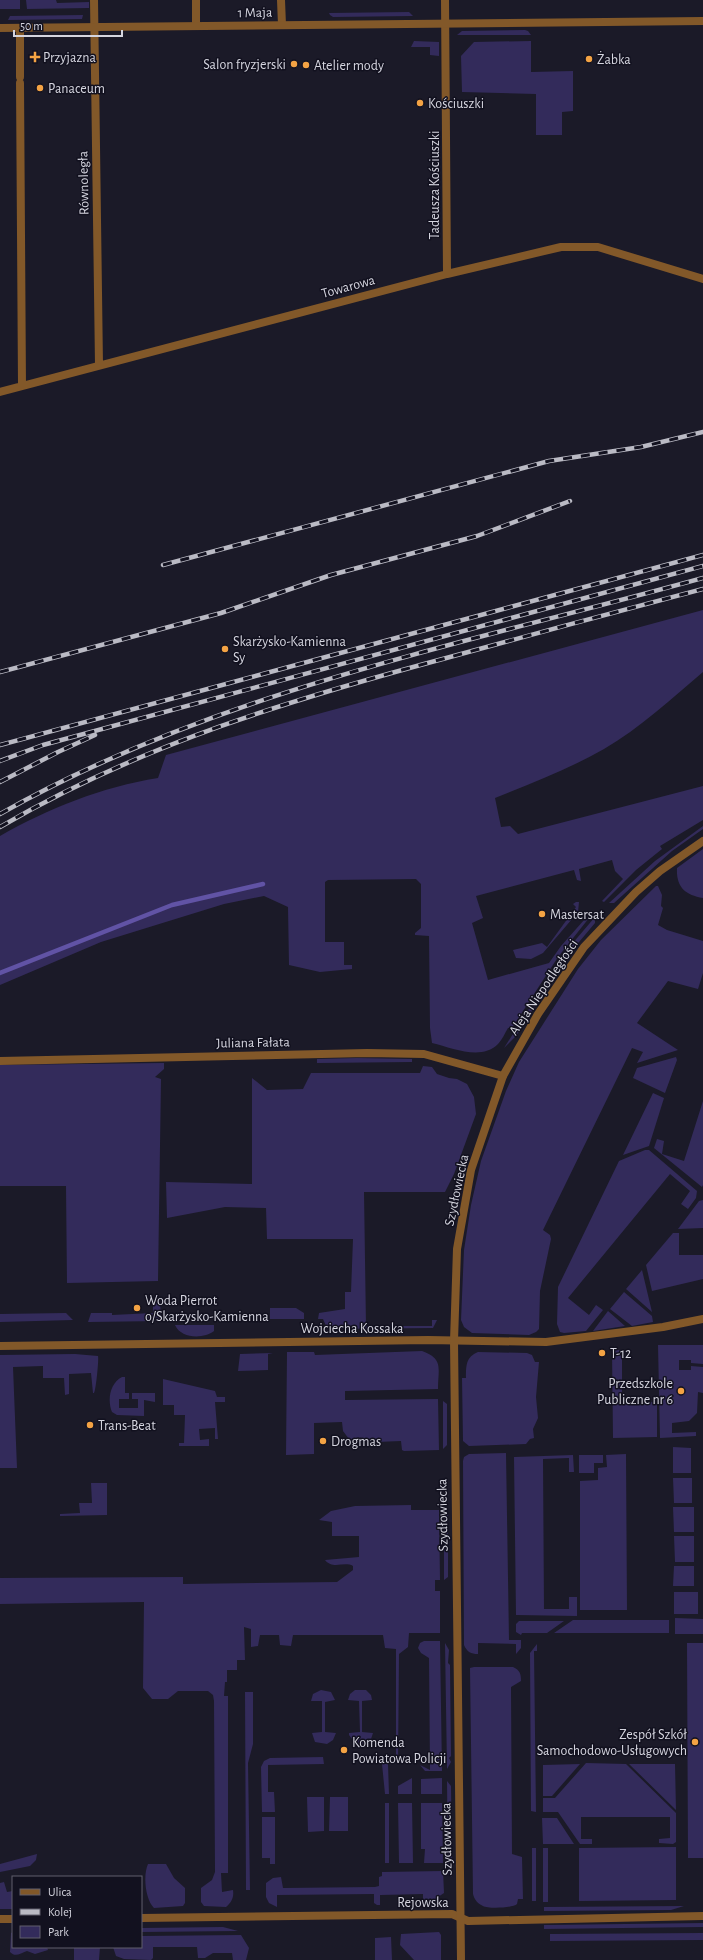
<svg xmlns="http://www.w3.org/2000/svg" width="703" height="1960" font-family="'Alegreya Sans',sans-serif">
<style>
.green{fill:#332b5b}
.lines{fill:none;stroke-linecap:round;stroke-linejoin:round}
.stream{stroke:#6153a5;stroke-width:4.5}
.minor{stroke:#825829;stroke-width:8}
.tertiary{stroke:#825829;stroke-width:8}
.rail-casing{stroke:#babac4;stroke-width:4.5}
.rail{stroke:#12111f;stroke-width:3;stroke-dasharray:9;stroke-linecap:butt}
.poi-dot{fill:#f4a344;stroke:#12111f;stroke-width:1.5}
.labels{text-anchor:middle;stroke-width:3;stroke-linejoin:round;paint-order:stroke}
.street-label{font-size:14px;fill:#d5d5df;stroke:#12111f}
.poi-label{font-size:14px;fill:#d5d5df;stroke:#12111f;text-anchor:start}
</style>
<rect width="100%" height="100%" fill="#1b1a28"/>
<path class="green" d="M0,0H20V9H0Z
M26,0H56L57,3L89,2V8L27,9Z
M409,12L413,16L333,17L330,15L329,13Z
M83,15L82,19L8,20L10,16Z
M525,30L528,31L531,35H457L462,31Z
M414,41L439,42V56L430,55V47H411Z
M531,41V72L573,71V111L562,112V135H536V94L462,92L461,56L474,42Z
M703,610V672C671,699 640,728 604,749C569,769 532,783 495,798L501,827L510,826L518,834L703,786V820L660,846L662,849L636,870L604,902L602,901L623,879L615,871L612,860L579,869L581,881L577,880L574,870L476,896L483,918L472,923L488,980L549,963L561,946L592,911L593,913L558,957L512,1028H508C505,1033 502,1040 498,1044C481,1061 453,1048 432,1043L430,1028L429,936L415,935V933L421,928V884L416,879L328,880L325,882V942H344V965H352V969L320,972L289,965L288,907L264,896L224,904L101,942L0,985V836C49,808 102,787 158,778L166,755Z
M703,826V829L672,851L614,903H609L655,861Z
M703,849V898C685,895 676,887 677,868Z
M656,886H658L662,895L661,906L663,908L658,925L667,930L703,941V973L698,989L668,981L637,1023L678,1050L637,1063L643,1052L632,1048L543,1230L550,1235L551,1239L540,1291L539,1329L536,1332L529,1335L472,1333L464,1327L461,1320L464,1250L471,1205L481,1161L506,1091L519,1062L578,969L601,940Z
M576,902H579L578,912L543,953L531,959L516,958L513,950L542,943L547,947L576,907L573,904Z
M595,917V923L569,954L516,1036L504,1048L566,951Z
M676,1057L677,1060L665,1093L633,1078L637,1068Z
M357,1058L412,1059V1062L317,1063V1059Z
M164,1063V1069L155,1077L161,1079L158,1281L67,1283L66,1186H0V1065Z
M423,1066L432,1067L437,1074L449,1078L457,1079L467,1084L474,1097L476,1114L454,1174L445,1192H364L366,1326H432V1320H437L433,1328L333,1329L327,1328L323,1319H318L319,1313L345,1309V1292H351L353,1239H267L266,1208L225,1207L167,1218L166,1182L252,1184V1078L267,1090L303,1089L311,1073H420Z
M653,1093L664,1098L649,1146L623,1155Z
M703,1101V1185L702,1187L654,1148L657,1139L664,1141L662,1154L684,1161Z
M645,1150H649L697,1191L696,1198L688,1209L681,1204L690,1191L670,1174L568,1298L589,1315L596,1305L603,1310L586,1331L564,1333L560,1332L557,1324L558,1287L619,1161Z
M703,1200V1228L678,1229L699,1201Z
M673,1233H679V1255H703V1279L652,1291L646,1265Z
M642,1270L652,1312L626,1289Z
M624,1292L652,1316L653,1322L632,1326L610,1309Z
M153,1299H160L161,1321L88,1322L91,1313H112V1315L153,1313Z
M270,1308H296L304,1313V1319H270Z
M608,1311L625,1326L593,1331Z
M66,1313L73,1320L0,1322V1314Z
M175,1325H214V1331C204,1339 181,1339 175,1325Z
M658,1345H703V1364L691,1363V1360H679V1370H691V1366L703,1367V1393L698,1392L697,1413L689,1421L672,1423V1433L696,1432V1436L660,1438Z
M612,1350H622V1403L657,1402V1437L613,1438Z
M422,1351C444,1359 438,1368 438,1389L345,1391V1400L438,1399L439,1450L404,1451L402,1450L401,1441L352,1443L343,1431L342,1422L314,1423V1454L286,1455L287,1352H314L315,1355Z
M478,1352L527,1353L532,1355L535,1362H539L536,1397L538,1418L533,1429L534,1438L530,1439L526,1444L469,1446L463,1441L462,1378H466C466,1365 466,1357 478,1352Z
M273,1353L268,1354V1370L238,1371L240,1354Z
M75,1354L98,1356C99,1359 96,1390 94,1393H93L91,1373L69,1374V1394L65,1395L64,1378H43V1366L13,1367L17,1468H0V1355Z
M122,1377H125V1393H129V1399H119V1408H138V1399H132V1393H155V1402L144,1400V1416L117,1415L112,1412C107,1400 110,1383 122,1377Z
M163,1379L215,1391L217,1397H225V1402H215L218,1439H215V1428L199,1429L200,1440L209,1439V1446H179V1443H184L185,1415H174V1405H163Z
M443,1401L447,1404V1445L443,1449Z
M673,1447L691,1448V1473H673Z
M506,1453L509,1640H521V1648L516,1654V1644L478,1643V1654C471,1654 467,1652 464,1645L463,1461L464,1457L469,1454Z
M626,1454L627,1610H580V1481L598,1480V1468L607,1467L606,1455Z
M573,1455L574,1472H569V1458L543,1459L544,1609H569V1597H577V1616L516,1615L514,1457Z
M579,1455H603V1463H594V1473H579Z
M673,1478H692V1503H674Z
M91,1483H107V1515L60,1516V1514L80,1513L79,1503H92Z
M411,1505V1510H439L440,1580H435V1591H440V1633H409L408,1647L399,1654L398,1764H397L396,1757V1649L385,1648L383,1635H293L291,1646L280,1645L279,1635H260L258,1646L251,1647V1629L244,1627L245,1660H237V1670H227V1682H225L224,1696H228V1873H221L222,1892L233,1890C234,1897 232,1902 226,1907L204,1906L201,1902V1888L212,1880L215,1872L214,1701L213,1695L208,1691H178L168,1699H152L143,1688L144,1602L0,1604V1578L183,1577V1584L337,1582L353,1570V1566C344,1561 333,1570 325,1560L359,1557V1536H332V1522L319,1520L331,1511L355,1506Z
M673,1507H694V1532H674Z
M444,1511L448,1515V1536L446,1538L448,1541V1577L444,1580Z
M674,1536H694V1562H675Z
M674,1566H694V1586H673Z
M674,1592H698V1614H674Z
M675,1618L703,1619V1634H675Z
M573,1620H669V1633H554Z
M519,1621H564L547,1633H522L521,1635L516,1632V1624Z
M424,1641H440L442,1771H425L420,1765L430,1770L429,1658L421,1653L418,1648L420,1643Z
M445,1643L449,1650L448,1663L450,1665L451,1756L449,1758L451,1762L447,1769Z
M687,1643H703V1858H688Z
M537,1644V1651H534L536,1812L531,1811L530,1653Z
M474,1667H513C520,1670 521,1674 521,1681L511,1687L512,1854L522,1857L523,1899H518L517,1904C513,1908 488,1909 483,1906C478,1904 474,1899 473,1894L470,1668Z
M321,1690L331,1692L335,1700L325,1702V1732L336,1733L333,1740L327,1744L315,1742L312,1733L322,1732V1701H311L313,1694Z
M355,1690H366L371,1695L372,1700L362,1701V1732L373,1733L371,1739L364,1744L355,1743L349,1735V1733L360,1732L359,1701L348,1700L350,1694Z
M245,1692H253V1744L248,1763L250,1890H246Z
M323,1757L324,1764L268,1765V1792H274L275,1812H262L261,1767L264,1761L270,1758Z
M586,1763L626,1764L676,1813V1842L673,1844L659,1843V1839L670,1838V1817H581V1839H592V1844H580L558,1812H543V1798H555Z
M382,1764H388L389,1794H385Z
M580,1764L552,1796H543V1765Z
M629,1764H675L676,1810Z
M412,1778V1794H398V1786Z
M442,1778V1794H421V1779Z
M447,1781L451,1786L452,1861L450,1863L452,1865V1877L448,1874Z
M307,1797H324V1831L308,1832Z
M330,1797H348V1831H329Z
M385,1803H389V1863H385Z
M398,1803H412L413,1863H399Z
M421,1803H442L443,1863H424L425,1849H421Z
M262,1817H275V1864H270V1858H262Z
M542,1818H557L574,1844H543Z
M676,1847V1900L579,1901V1848Z
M532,1848H536V1901H532Z
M543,1848H548V1902H543Z
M37,1854L36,1860L30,1866L0,1872V1864Z
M148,1864H166L174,1878L185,1888V1903L183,1906L154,1908C145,1899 143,1875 148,1864Z
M443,1871L444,1893L435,1899L423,1900V1894L380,1895V1905H377L374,1903V1894L277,1895V1907L269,1903L266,1897V1883L273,1878L281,1877L283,1888L375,1887L379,1886V1877L382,1876V1872Z
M4,1882L7,1892L13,1891V1909H0V1883Z
M684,1906L671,1910L544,1911V1907Z
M703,1923V1927L544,1929V1925H548Z
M223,1927L238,1931L141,1932V1928Z
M13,1932V1947H47L48,1950L35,1954L27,1951C20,1953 16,1958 10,1952L11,1933Z
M439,1932L441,1935V1960H414L400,1945L401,1934Z
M703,1933V1940L550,1941V1934Z
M241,1935L249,1948L246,1960H227H233L232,1953H213L205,1958H198L197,1947H153V1958L151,1960L124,1959L116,1956L113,1947H141V1936Z
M391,1937L392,1960H375V1938Z
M74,1947H100L99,1960H74Z"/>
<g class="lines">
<path class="stream" d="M0,973L172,905L263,884"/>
<path class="minor" d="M94,0L99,365
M196,0V26
M281,0L282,25
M445,0L447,274
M20,28V77
M20,83L22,386
M0,392L447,274L561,247H598L703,279
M0,1061L367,1053L424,1054L503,1076
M0,1346L428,1340L546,1342L663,1327L703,1319
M141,1918L452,1914L468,1921L703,1916
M0,1919H13"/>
<path class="tertiary" d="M0,28L703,21
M461,1960L454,1341L457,1249L471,1170L503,1076L538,1014L584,947L636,892L660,871L703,841"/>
<defs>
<path id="rail" d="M163,565L549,461L641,447L703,432
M0,672L221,613L331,575L477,536L570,501
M0,745L703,555
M0,761L43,745L703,566
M0,782L58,752L95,735
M0,814C217,691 465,644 703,578
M0,827C142,744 293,699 450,657C534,634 619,611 703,589"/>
</defs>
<use href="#rail" class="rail-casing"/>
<use href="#rail" class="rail"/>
</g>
<g class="poi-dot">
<path d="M33 51h4v4h4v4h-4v4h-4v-4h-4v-4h4z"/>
<circle cx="589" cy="59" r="4"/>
<circle cx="294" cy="64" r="4"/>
<circle cx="306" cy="65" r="4"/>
<circle cx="40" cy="88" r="4"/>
<circle cx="420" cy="103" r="4"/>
<circle cx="225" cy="649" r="4"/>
<circle cx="542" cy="914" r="4"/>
<circle cx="137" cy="1308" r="4"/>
<circle cx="602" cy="1353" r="4"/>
<circle cx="681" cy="1391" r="4"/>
<circle cx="90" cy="1425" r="4"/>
<circle cx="323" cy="1441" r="4"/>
<circle cx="695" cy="1742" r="4"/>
<circle cx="344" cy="1750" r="4"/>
</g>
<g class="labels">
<g class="street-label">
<text transform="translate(255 12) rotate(-1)" y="5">1 Maja</text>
<text transform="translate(83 183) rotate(-91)" y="5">Równoległa</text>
<text transform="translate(434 185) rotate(-90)" y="5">Tadeusza Kościuszki</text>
<text transform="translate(348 286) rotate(-15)" y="5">Towarowa</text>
<text transform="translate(543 987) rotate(-56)" y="5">Aleja Niepodległości</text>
<text transform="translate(253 1042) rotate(-1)" y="5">Juliana Fałata</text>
<text transform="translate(456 1190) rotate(-78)" y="5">Szydłowiecka</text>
<text x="352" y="1333">Wojciecha Kossaka</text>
<text transform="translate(442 1515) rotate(-91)" y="5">Szydłowiecka</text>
<text transform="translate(446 1839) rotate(-91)" y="5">Szydłowiecka</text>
<text x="423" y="1907">Rejowska</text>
</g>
<g class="poi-label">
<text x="43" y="62">Przyjazna</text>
<text x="597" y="64">Żabka</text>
<text x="286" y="69" text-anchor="end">Salon fryzjerski</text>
<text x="314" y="70">Atelier mody</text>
<text x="48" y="93">Panaceum</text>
<text x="428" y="108">Kościuszki</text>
<text x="233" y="646">Skarżysko-Kamienna<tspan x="233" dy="16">Sy</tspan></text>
<text x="550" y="919">Mastersat</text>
<text x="145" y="1305">Woda Pierrot<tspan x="145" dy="16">o/Skarżysko-Kamienna</tspan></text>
<text x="610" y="1358">T-12</text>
<text x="673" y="1388" text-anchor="end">Przedszkole<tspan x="673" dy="16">Publiczne nr 6</tspan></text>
<text x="98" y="1430">Trans-Beat</text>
<text x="331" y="1446">Drogmas</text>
<text x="687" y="1739" text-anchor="end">Zespół Szkół<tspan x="687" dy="16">Samochodowo-Usługowych</tspan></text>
<text x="352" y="1747">Komenda<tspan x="352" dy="16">Powiatowa Policji</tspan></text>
</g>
</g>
<rect x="12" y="1876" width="130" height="72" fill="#12111f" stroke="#605f6c"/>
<rect x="20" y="1889" width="20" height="6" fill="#825829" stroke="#605f6c"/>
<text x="48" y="1896" font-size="12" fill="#d5d5df">Ulica</text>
<rect x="20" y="1909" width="20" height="6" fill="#babac4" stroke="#605f6c"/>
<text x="48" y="1916" font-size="12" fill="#d5d5df">Kolej</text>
<rect x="20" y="1926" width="20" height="12" fill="#332b5b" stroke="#605f6c"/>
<text x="48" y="1936" font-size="12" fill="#d5d5df">Park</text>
<path d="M14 30v6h108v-6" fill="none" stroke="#d5d5df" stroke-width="2"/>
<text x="20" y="30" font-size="12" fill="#d5d5df" stroke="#12111f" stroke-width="3" paint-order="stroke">50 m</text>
</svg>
